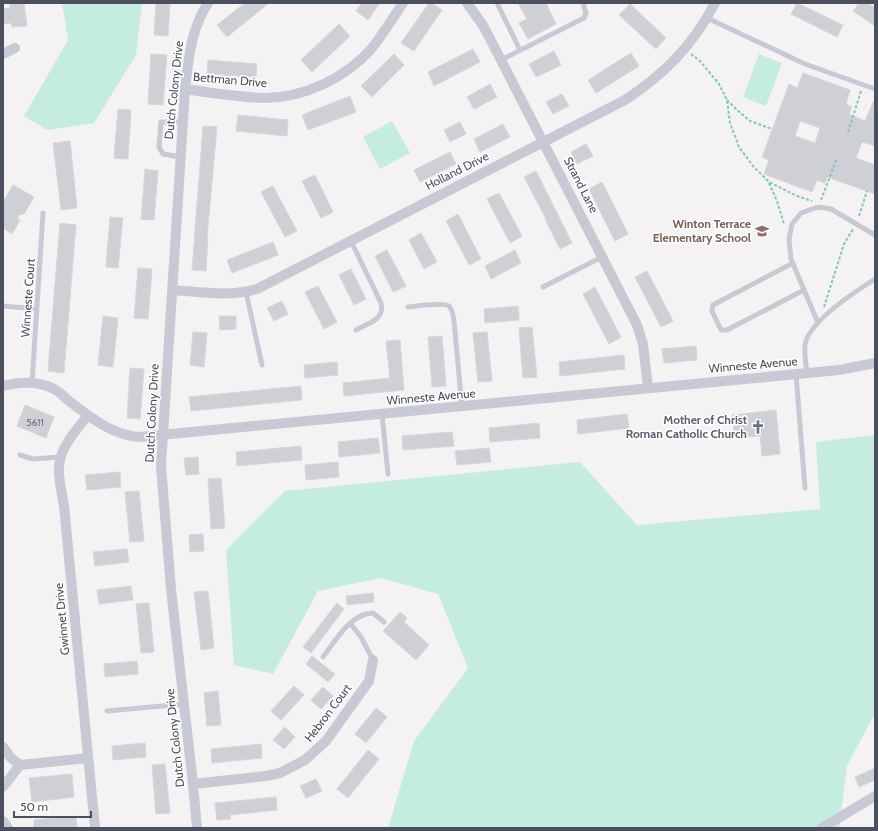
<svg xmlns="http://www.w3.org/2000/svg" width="878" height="831" font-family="Cabin,sans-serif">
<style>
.green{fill:#c5eddf}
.building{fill:#cfd0d6;stroke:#d6d6dc;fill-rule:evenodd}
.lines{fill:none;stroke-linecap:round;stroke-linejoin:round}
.path{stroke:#7fc8b8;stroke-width:2;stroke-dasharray:3 2;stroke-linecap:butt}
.lane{stroke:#c7cad5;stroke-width:5}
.street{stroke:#c7cad5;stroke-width:10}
.labels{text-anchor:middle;stroke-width:3;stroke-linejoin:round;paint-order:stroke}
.number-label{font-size:10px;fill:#6c707c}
.street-label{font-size:12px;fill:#4b505e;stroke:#fff}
.education-label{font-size:12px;font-weight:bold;fill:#785e54;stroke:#fff;text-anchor:end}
.worship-label{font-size:12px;font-weight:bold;fill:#5b616d;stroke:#fff;text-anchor:end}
</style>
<rect width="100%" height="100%" fill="#f4f2f2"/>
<path class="green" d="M62,3H142L136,55L94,123L47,130L24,116L68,40Z
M759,54L782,63L766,106L743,97Z
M392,121L410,153L380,169L363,137Z
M875,435V713L847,766L839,828H388L414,741L468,668L438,594L381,578L318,591L273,674L234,665L226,550L285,491L580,462L637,525L820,509L816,442Z"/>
<path class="building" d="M24,3L27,26L12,27L11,23L3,24V9L10,8V4Z
M156,3H170L168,36L154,35Z
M245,3H269L227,37L217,25Z
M362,3H380L368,20L356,11Z
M429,3H432L442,10L414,51L401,43Z
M518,3H546L556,24L528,39L519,23L527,19Z
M797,3L843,25L837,37L791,14Z
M859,3H867L875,8V26L853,11Z
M630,4L666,38L656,49L619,15Z
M339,24L350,36L312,72L301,60Z
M473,49L480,62L434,86L428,72Z
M554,51L561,65L536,77L529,64Z
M631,53L639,66L596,93L588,80Z
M151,54L167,55L163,105L148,104Z
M394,54L404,65L372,97L361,86Z
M208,60L257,64L256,77L207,74Z
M803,73L850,90L846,104L852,107L849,114L865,121L875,98V146L862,142L856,158L875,165V194L827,177L825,183L817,180L812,192L764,174L769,160L762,157L789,84L797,88ZM800,121L820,128L815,143L795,136Z
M490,84L497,97L474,109L467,97Z
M562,94L569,106L553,114L546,102Z
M350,96L356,112L308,130L302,115Z
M118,109L131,110L128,159L114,158Z
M238,115L288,120L287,136L236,131Z
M460,122L466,134L450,142L444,130Z
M503,124L510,137L480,152L474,139Z
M203,126L217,127L207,237L208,238L206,271L192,270Z
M70,141L77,208L61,210L53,143Z
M586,144L593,156L577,164L571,152Z
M450,152L456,164L420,182L414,170Z
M145,169L158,171L154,220L141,219Z
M536,171L572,243L560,249L545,219H546L524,177Z
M315,175L333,212L321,218L302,181Z
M602,182L628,234L615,241L589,189Z
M13,185L34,197L24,214L18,215V219L20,220L12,234L3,228V202Z
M273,186L297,231L285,237L261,192Z
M499,193L522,236L510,243L487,199Z
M458,214L481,259L469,265L446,221Z
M110,217L123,218L118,268L106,267Z
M60,223L76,225L64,373L48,371Z
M421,233L437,262L424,269L409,240Z
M273,242L278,255L232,273L227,260Z
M387,250L406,286L393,292L375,256Z
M515,250L521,263L491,279L485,266Z
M138,268L152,269L148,319L134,318Z
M351,269L366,299L354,305L339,275Z
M647,271L673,321L661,327L635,277Z
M318,286L337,322L324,329L305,292Z
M595,287L621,337L609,344L583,294Z
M282,301L288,314L274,321L267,308Z
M518,306L519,320L485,323L484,309Z
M103,316L118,318L113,367L98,365Z
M219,316H236V329L220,330Z
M532,327L537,377L523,378L519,328Z
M193,332L207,333L204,367L190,365Z
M487,332L492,381L478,382L473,333Z
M442,336L446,386L432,387L428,337Z
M400,340L404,390L344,396L343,383L390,378L386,341Z
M696,346L697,360L664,363L662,349Z
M624,355L625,369L560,376L559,362Z
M337,362L338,375L305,378L304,365Z
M130,368L144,369L140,419L127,418Z
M301,386L302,400L191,411L189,397Z
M25,405L54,417L46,438L17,426Z
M776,410L780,454L762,456L760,436L735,438L732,415Z
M627,414L629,428L578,434L577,420Z
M539,423L540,438L490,442L489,428Z
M452,432L454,446L403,450L402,436Z
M378,438L380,453L339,457L338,442Z
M301,446L302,460L237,466L236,452Z
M489,448L491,462L457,465L455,451Z
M198,457L199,474L186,475L184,458Z
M338,462L339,477L306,480L305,465Z
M120,472L121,487L87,490L85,475Z
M221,478L225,528L211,529L208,479Z
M139,491L144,541L130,542L125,492Z
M203,534L204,551L190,552L189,535Z
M127,549L129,562L95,566L93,552Z
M131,586L133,600L99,604L97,590Z
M208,591L214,648L201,650L194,592Z
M373,593L374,602L347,605L346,596Z
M149,603L154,652L141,653L136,604Z
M337,603L344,609L311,653L303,647Z
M400,612L407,618L404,622L429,645L416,660L383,631Z
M312,656L335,674L328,682L306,664Z
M137,661L138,674L105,677L104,664Z
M294,686L304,695L281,720L271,711Z
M323,687L333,696L321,709L311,700Z
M218,691L221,725L207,726L204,693Z
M376,708L387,717L366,743L355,734Z
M285,727L295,737L284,749L273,740Z
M145,743L146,757L113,760L112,746Z
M261,744L262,758L212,763L211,749Z
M368,750L379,759L348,798L337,789Z
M165,764L170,813L156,814L152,765Z
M875,768V780L859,787L855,777Z
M72,774L74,797L32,802L29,778Z
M316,779L322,791L306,798L300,786Z
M276,797L277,810L230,815L231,819L217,820L215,803Z
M76,816L77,828H34V820Z"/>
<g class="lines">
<path class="path" d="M691,54L700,61L719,84L727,100L730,123L739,147L753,166L769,182L797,196L812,201
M727,100L737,110L750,121L772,129
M848,132L861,91
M769,183L777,201L784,224
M821,200L837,158
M859,216L867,191
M824,307L844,244L853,229"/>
<path class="lane" d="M497,3L520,50
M707,18L805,64L875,89
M501,60L584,18L586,13L583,3
M181,157L163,154L159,147L161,122H183
M351,241L381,303C385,320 368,323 356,330
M793,263L713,305L712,311L721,330H727L804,290
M543,287L602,257
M246,292L262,365
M3,306L37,309
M408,307C416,306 443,302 449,306C453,310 453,316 454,321L462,407
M818,323L791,259L789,239L792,224L801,213L818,207L831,209L875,235
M807,373C806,364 804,354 805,345C808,322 856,291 875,279
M796,374L805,488
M32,383L43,213
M382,414L388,474
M20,455L33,459L61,457
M350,623L361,637L373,660
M323,657C335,641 351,613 373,613L384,622
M107,711L184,704"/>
<path class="street" d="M467,3L484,27L637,325L643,344L648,388
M3,54L15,48
M185,89C211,93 238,97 264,98C304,98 346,78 372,48C383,34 393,18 403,3
M173,290C201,292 229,297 257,289L625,100C665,74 693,45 715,3
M3,386C19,382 39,381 54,389C60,392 64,397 69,401C91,417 111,435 139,437L839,370L875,363
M88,415C76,431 61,446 59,466C58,479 62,493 64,506L95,828
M3,747L11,758L20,765L88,758
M193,784L266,776L280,773L305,760L326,741L369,681L373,660
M3,787L20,765
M3,821L8,828
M197,828L193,784L171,589L161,466L185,89C189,58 190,31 208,3
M822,828L875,796"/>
</g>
<defs>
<symbol id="school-bare" viewBox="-9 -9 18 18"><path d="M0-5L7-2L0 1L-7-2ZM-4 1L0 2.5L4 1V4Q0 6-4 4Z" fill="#8d6e63" stroke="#fff" stroke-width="2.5" paint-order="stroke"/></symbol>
<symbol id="church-bare" viewBox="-9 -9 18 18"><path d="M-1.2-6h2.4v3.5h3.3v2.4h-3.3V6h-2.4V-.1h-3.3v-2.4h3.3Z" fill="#6b7280" stroke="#fff" stroke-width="2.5" paint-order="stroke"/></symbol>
</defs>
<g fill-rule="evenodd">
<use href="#school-bare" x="752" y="221" width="20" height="20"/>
<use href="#church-bare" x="748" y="417" width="20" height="20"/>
</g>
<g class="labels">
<g class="number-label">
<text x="35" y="426">5611</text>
</g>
<g class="street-label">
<text transform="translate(230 80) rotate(5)" y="4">Bettman Drive</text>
<text transform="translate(174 90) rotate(-84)" y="4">Dutch Colony Drive</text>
<text transform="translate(457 171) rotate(-27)" y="4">Holland Drive</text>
<text transform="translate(581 185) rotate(63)" y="4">Strand Lane</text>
<text transform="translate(28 298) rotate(-86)" y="4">Winneste Court</text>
<text transform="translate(753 365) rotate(-5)" y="4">Winneste Avenue</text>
<text transform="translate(431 397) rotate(-5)" y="4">Winneste Avenue</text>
<text transform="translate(152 413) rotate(-87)" y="4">Dutch Colony Drive</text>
<text transform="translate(62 619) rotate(-95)" y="4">Gwinnet Drive</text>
<text transform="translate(328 713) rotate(-53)" y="4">Hebron Court</text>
<text transform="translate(175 738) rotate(-96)" y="4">Dutch Colony Drive</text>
</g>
<g class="education-label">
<text x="751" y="228">Winton Terrace<tspan x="751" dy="14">Elementary School</tspan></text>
</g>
<g class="worship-label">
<text x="747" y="424">Mother of Christ<tspan x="747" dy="14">Roman Catholic Church</tspan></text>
</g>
</g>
<rect width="878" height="831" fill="none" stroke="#4b505e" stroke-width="8"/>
<path d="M14 811v6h77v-6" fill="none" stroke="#4b505e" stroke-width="2"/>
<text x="20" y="811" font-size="12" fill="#4b505e" stroke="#ffffff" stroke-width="3" paint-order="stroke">50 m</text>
</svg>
